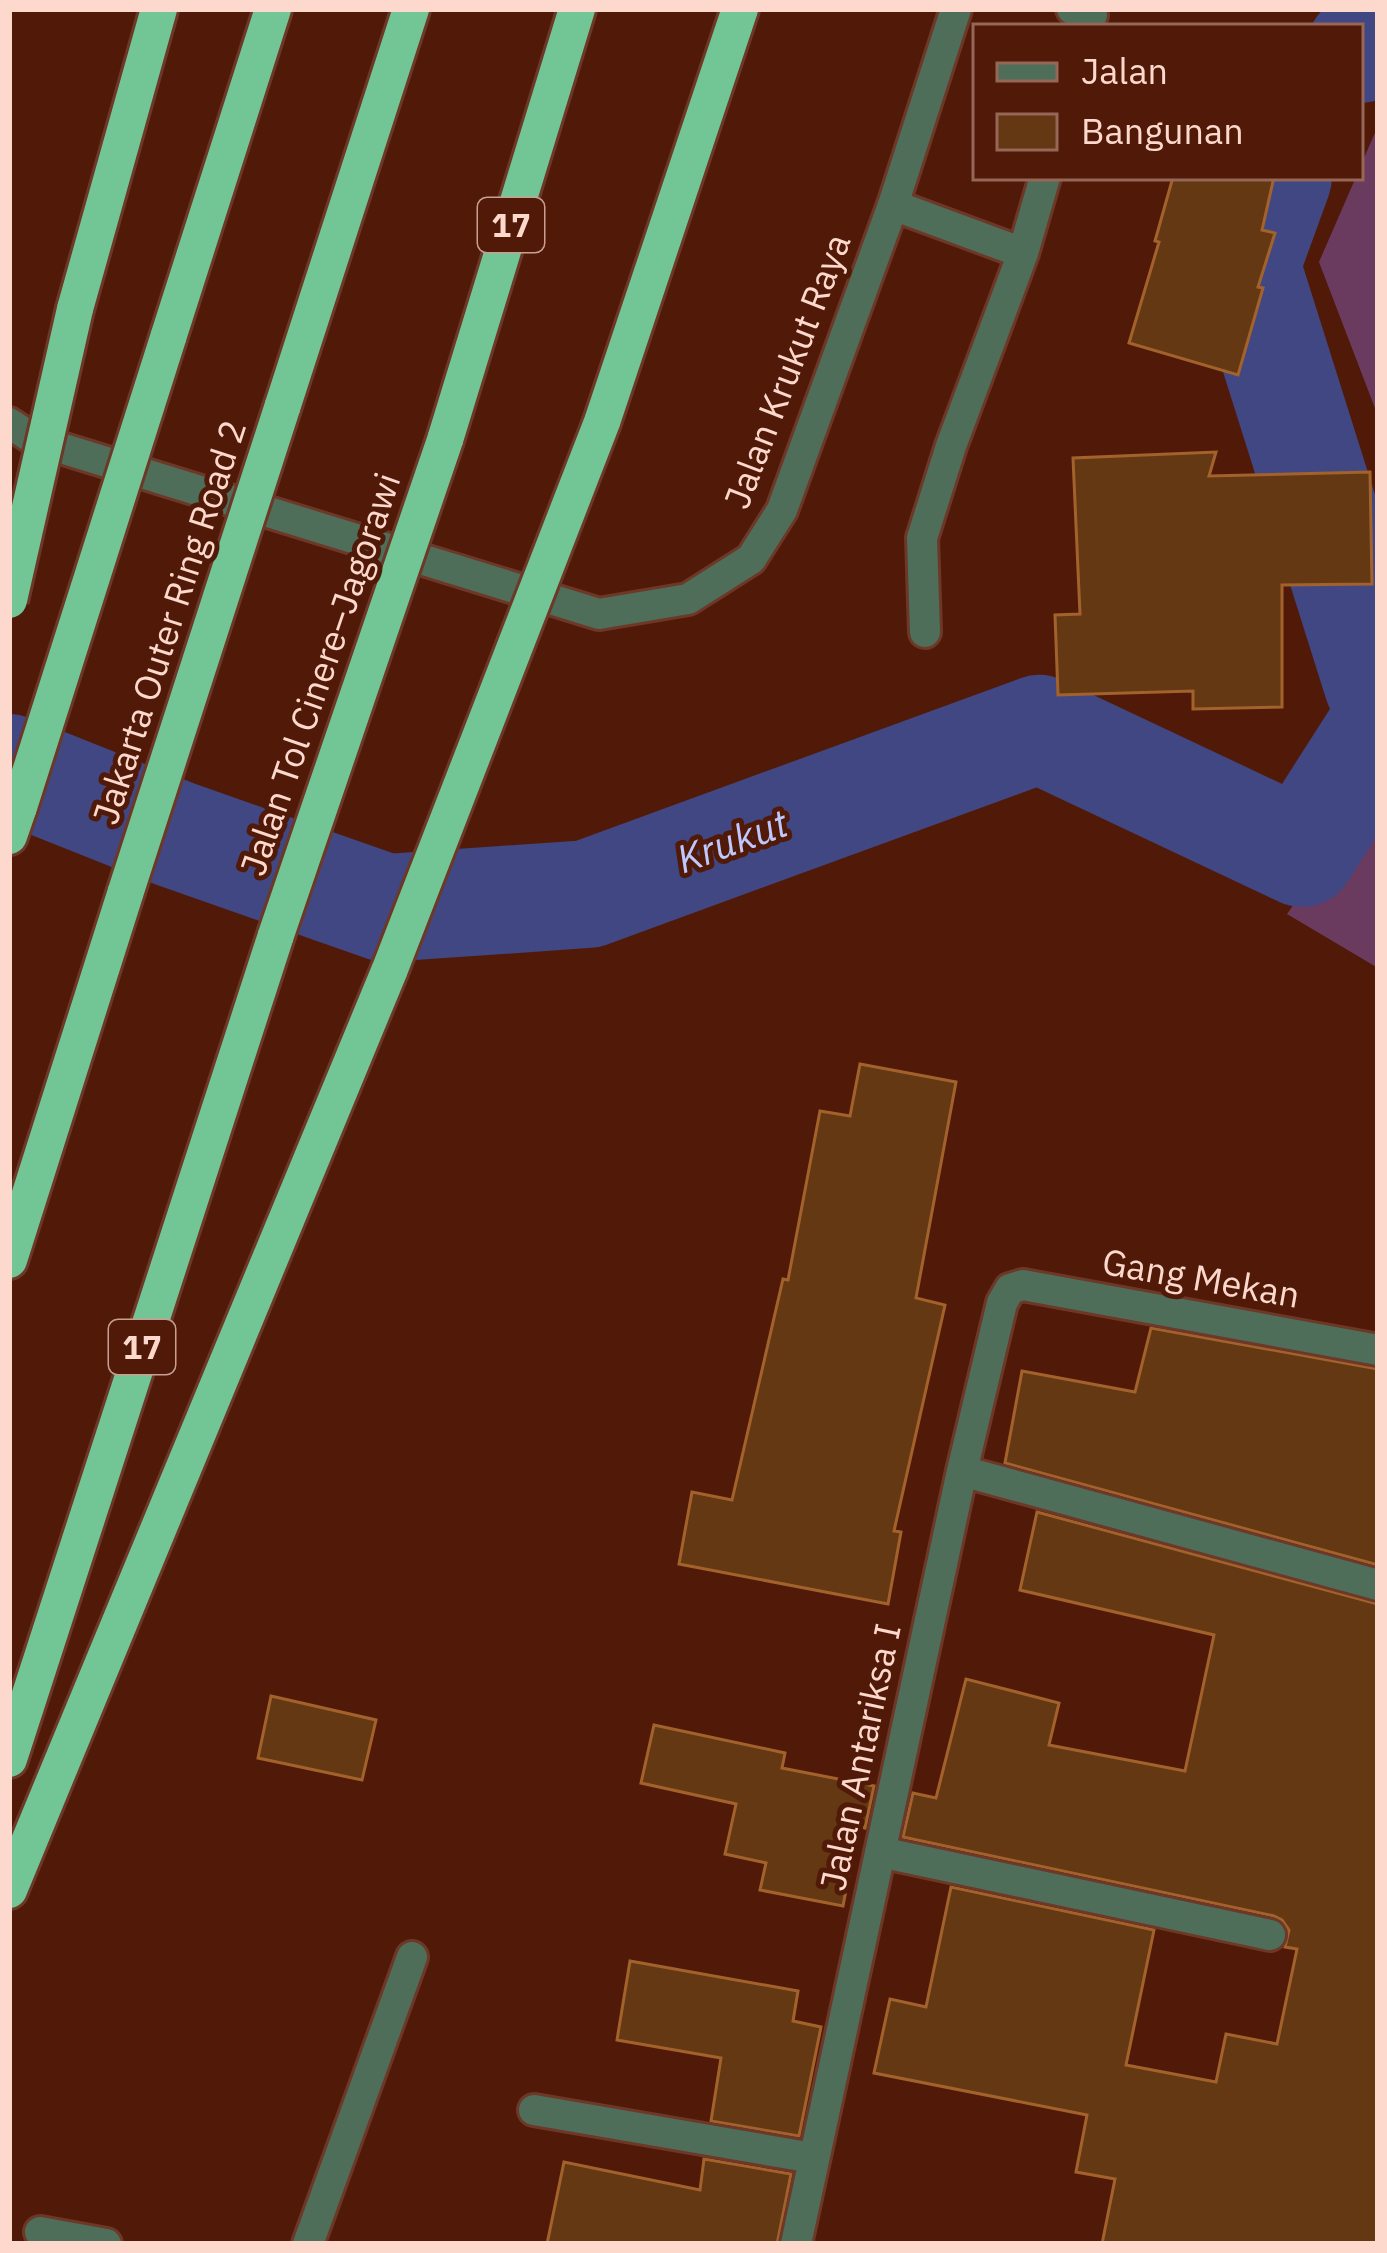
<svg xmlns="http://www.w3.org/2000/svg" width="1387" height="2253" font-family="'IBM Plex Sans',sans-serif">
<style>
.green{fill:#6b3b5f}
.lines{fill:none;stroke-linecap:round;stroke-linejoin:round}
.river{stroke:#414783;stroke-width:108}
.building{fill:#633813;stroke:#a3622b;stroke-width:3}
.minor-casing{stroke:#6d3828;stroke-width:36}
.tertiary-casing{stroke:#6d3828;stroke-width:36}
.motorway-casing{stroke:#6d3828;stroke-width:42}
.minor{stroke:#4e6e5a;stroke-width:30}
.tertiary{stroke:#4e6e5a;stroke-width:30}
.motorway{stroke:#72c695;stroke-width:36}
.motorway-bridge-casing{stroke:#6d3828;stroke-width:42;stroke-linecap:butt}
.motorway-bridge{stroke:#72c695;stroke-width:36}
.labels{text-anchor:middle;stroke-width:10;stroke-linejoin:round;paint-order:stroke}
.shield{fill:#511a08;stroke:#c99f92;stroke-width:3}
.shield-label{font-size:33px;font-weight:bold;fill:#fdd8cd}
.street-label{font-size:36px;fill:#fdd8cd;stroke:#511a08}
.water-label{font-size:39px;font-style:italic;fill:#bec7fe;stroke:#511a08}
</style>
<rect width="100%" height="100%" fill="#511a08"/>
<path class="green" d="M1378,126V416L1319,262L1356,177H1360V167Z
M1378,786V968L1287,914Z"/>
<g class="lines">
<path class="river" d="M1360,49L1378,36
M1278,177L1246,265L1378,684
M9,768L175,834L386,908L588,894L1039,729L1302,853L1378,734"/>
</g>
<path class="building" d="M1173,177H1274L1262,230L1275,233L1258,287L1263,288L1238,375L1129,343L1159,242L1155,241Z
M1216,452L1209,476L1370,472L1372,584L1282,585V707L1193,709V691L1058,695L1055,615L1080,614L1073,458Z
M860,1064L956,1082L916,1298L945,1305L894,1531L901,1532L888,1604L679,1564L692,1492L732,1500L783,1279L788,1280L820,1111L850,1116Z
M1151,1328L1378,1369V1565L1005,1463L1022,1371L1135,1392Z
M1037,1512L1378,1604V2244H1102L1115,2179L1076,2172L1087,2115L874,2073L890,1999L926,2007L951,1887L1154,1930L1126,2065L1216,2082L1226,2034L1277,2044L1297,1949L1285,1947L1289,1930L1282,1920L1274,1916L903,1837L913,1793L936,1798L966,1679L1059,1703L1049,1745L1185,1771L1214,1635L1020,1590Z
M271,1696L376,1720L362,1780L258,1758Z
M654,1725L785,1753L782,1768L874,1786L865,1828L858,1826L843,1906L760,1890L766,1863L725,1854L736,1804L641,1783Z
M630,1961L798,1991L793,2021L821,2027L799,2136L711,2121L721,2058L617,2040Z
M704,2159L791,2174L777,2244H547L564,2162L700,2190Z"/>
<g class="lines">
<defs>
<path id="minor" d="M1072,9L1092,15
M893,205L1023,253
M925,632L922,538L951,446L1023,253L1045,177
M962,1471L1378,1585
M880,1852L1270,1935
M534,2110L813,2158
M40,2232L106,2244
M308,2244L412,1957
M796,2244L962,1471L1002,1303L1010,1289L1023,1285L1378,1350"/>
<path id="tertiary" d="M9,423L35,440L599,614L688,599L751,559L782,510L893,205L956,9"/>
<path id="motorway" d="M75,309L159,9
M168,338L273,9
M282,408L411,9
M602,422L740,9
M445,440L577,9
M9,836L19,807
M9,1260L126,891
M9,1759L276,935
M9,1890L390,969"/>
</defs>
<use href="#minor" class="minor-casing"/>
<use href="#tertiary" class="tertiary-casing"/>
<use href="#motorway" class="motorway-casing"/>
<use href="#minor" class="minor"/>
<use href="#tertiary" class="tertiary"/>
<use href="#motorway" class="motorway"/>
<defs>
<path id="motorway-bridge" d="M9,600L75,309
M19,807L168,338
M126,891L282,408
M276,935L445,440
M390,969L602,422"/>
</defs>
<use href="#motorway-bridge" class="motorway-bridge-casing"/>
<use href="#motorway-bridge" class="motorway-bridge"/>
</g>
<g class="labels">
<g class="shield">
<rect x="478" y="198" width="66" height="54" rx="9"/>
<rect x="109" y="1320" width="66" height="54" rx="9"/>
</g>
<g class="shield-label">
<text x="511" y="237">17</text>
<text x="142" y="1359">17</text>
</g>
<g class="street-label">
<text transform="translate(787 371) rotate(-69)" y="13">Jalan Krukut Raya</text>
<text transform="translate(169 622) rotate(-72)" y="13">Jakarta Outer Ring Road 2</text>
<text transform="translate(320 674) rotate(-71)" y="13">Jalan Tol Cinere–Jagorawi</text>
<text transform="translate(1201 1278) rotate(10)" y="13">Gang Mekan</text>
<text transform="translate(860 1757) rotate(-78)" y="13">Jalan Antariksa I</text>
</g>
<g class="water-label">
<text transform="translate(732 841) rotate(-20)" y="14">Krukut</text>
</g>
</g>
<rect width="1387" height="2253" fill="none" stroke="#fdd8cd" stroke-width="24"/>
<rect x="973" y="24" width="390" height="156" fill="#511a08" stroke="#966657" stroke-width="3"/>
<rect x="997" y="63" width="60" height="18" fill="#4e6e5a" stroke="#966657" stroke-width="3"/>
<text x="1081" y="84" font-size="36" fill="#fdd8cd">Jalan</text>
<rect x="997" y="114" width="60" height="36" fill="#633813" stroke="#966657" stroke-width="3"/>
<text x="1081" y="144" font-size="36" fill="#fdd8cd">Bangunan</text>
</svg>
